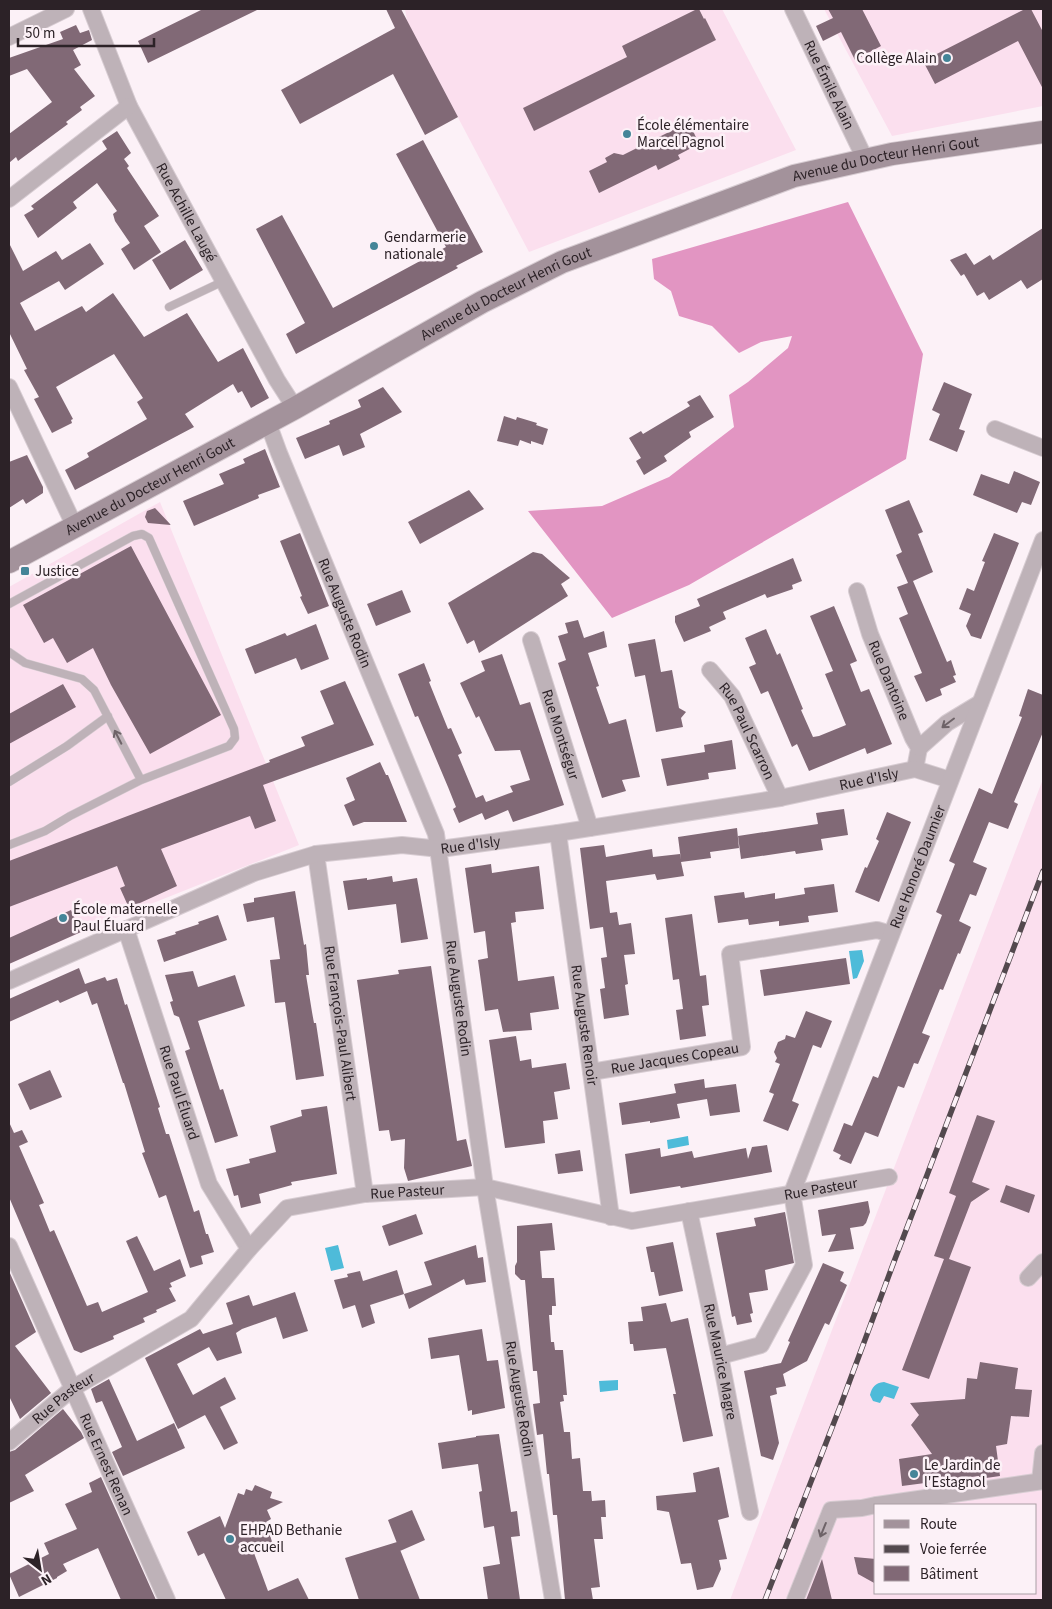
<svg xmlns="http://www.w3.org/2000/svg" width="1052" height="1609" font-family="'Source Sans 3',sans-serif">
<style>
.built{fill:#fbdfee;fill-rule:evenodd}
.forest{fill:#e295c2}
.water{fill:#4ebbd9}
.building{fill:#816976}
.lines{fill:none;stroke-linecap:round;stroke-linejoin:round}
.lane-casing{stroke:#d7ccd2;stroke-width:9}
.street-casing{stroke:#d7ccd2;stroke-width:18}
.secondary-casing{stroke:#d7ccd2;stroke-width:24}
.lane{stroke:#beb2b8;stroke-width:8}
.street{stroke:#beb2b8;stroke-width:16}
.secondary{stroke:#a3929b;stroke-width:22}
.rail-casing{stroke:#53494e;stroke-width:5.5}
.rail{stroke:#fcf1f7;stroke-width:4;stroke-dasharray:11;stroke-linecap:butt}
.oneway{stroke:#6e6368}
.poi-dot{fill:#448598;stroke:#fcf1f7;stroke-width:2}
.labels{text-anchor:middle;stroke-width:5;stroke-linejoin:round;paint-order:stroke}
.poi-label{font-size:15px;fill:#2c2227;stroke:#fcf1f7;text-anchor:start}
.street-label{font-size:15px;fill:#2c2227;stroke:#fcf1f7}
</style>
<rect width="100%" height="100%" fill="#fcf1f7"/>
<path class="built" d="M405,9H722L796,150L529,252L407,21Z
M824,9H1043V106L892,136Z
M160,502L299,845L93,927L9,964V587Z
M1043,779V1600H730L791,1437ZM876,1505H1036V1593H876Z"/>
<path class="forest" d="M848,202L923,354L906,459L689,585L612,618L528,511L602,506L669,477L734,427L729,395L748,382L788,348L792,336L761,342L739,353L712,326L679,316L671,291L654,279L652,259Z"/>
<path class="water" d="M862,950L864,961L857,978L853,979L849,951Z
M688,1136L689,1145L668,1149L667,1140Z
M338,1245L344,1268L331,1271L325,1248Z
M618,1380V1390L600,1392L599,1381Z
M884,1382L899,1387L894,1399L884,1396L880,1403L873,1401L870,1395C872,1387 875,1383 884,1382Z"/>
<path class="building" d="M203,9H259L148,63L138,41Z
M386,9H401L458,117L425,135L393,74L300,124L281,90L395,28Z
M697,9H699L704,19L705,18L716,40L534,131L523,108L627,57L622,46Z
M828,9H862L881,46L855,60L841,32L823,41L816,26L833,18Z
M1025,9H1031L1043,32V89L1018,41L935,84L923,61Z
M76,25L80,33L89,30L92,40L73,50L81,65L74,69L95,96L80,107L82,110L66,122L68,124L18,161L16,157L9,163V134L52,102L27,69L9,76V58L63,39L60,32Z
M689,122L699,144L678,155L680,159L658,170L656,165L599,193L589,171L607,162L605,158L614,153L623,155Z
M117,131L131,153L124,159L129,166L127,168L159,216L144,226L161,252L134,270L121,249L130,243L115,221L113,214L117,211L97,183L73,202L77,208L38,238L24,215L34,209L31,206L107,149L102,141Z
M423,140L483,252L456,266L458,268L296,354L286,334L305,323L256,229L282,215L333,308L446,247L396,154Z
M1043,228V279L1027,289L1021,280L989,300L984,292L977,296L964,274L961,276L950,260L966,253L974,265L990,255L993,260Z
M185,240L203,270L170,290L152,260Z
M9,243L23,271L56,251L62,260L90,243L104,264L65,290L59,281L20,303L35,331L82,306L86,312L113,293L144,337L187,313L218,362L243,348L269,398L251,408L242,391L238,393L233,384L185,414L194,427L75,490L65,470L89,457L87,453L147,419L137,402L143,398L114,354L56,387L73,419L71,420L72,423L52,433L34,399L39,397L24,370L27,369L9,332Z
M944,382L972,394L959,429L965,431L957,452L929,440L940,414L932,410Z
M383,387L402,412L360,434L365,447L343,456L339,445L305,459L296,438L330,424L329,421L361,407L358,400Z
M700,395L714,417L689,432L691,437L664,456L667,461L644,475L636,461L641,458L629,438L641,431L643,434L690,406L687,402Z
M504,416L516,420L517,417L537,423L536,425L548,429L543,445L531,441V444L520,440L518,446L497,441Z
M265,449L280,487L258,495L259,498L194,526L183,501L224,484L219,474L245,463L243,459Z
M27,455L43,487V493L26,504L23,499L9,508V462Z
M1014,471L1040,482L1031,505L1022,502L1017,513L973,495L981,474L1009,484Z
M469,490L484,509L420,544L408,522Z
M909,500L923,532L918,534L933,572L913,581L947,662L951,660L956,675L953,676L956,682L940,689L942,695L926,702L914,676L922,673L899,618L908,614L897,587L908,583L896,555L902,552L885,510Z
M155,508L171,525L148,523L145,517L147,511Z
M300,533L329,606L308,614L300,597L302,596L280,541Z
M994,533L1019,543L981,639L971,636L966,626L971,614L959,609L967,588L974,591L985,562L982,561Z
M131,546L221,715L150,754L111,685L93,648L67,663L53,638L44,643L23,605Z
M533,552L542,554L570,578L561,584L568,596L479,653L474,640L467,644L448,603Z
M793,558L802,581L792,585L793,589L767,598L765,594L723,612L726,619L709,627L711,631L684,642L675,622V616L700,606L697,599Z
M402,590L411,612L376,626L367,604Z
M834,606L857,661L850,664L861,692L869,689L892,744L867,754L865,748L809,771L797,744L792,747L768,691L761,694L749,667L756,664L745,638L766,629L777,655L780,653L803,709L801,710L813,737L819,736L846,725L825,674L833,671L810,616Z
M578,620L584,638L604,631L607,647L588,653L599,686L596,687L609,724L626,719L640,777L622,780L626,791L602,798L558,663L566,660L558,636L568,633L565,623Z
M316,624L329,659L301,670L296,658L255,674L245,649L285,633L287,636Z
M655,639L661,672L672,670L679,708L686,712L681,718L683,727L656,732L645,675L635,677L628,644Z
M502,654L520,705L530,702L564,805L513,822L508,810L485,820L482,813L459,823L453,809L456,807L448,787L418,716L415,717L398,674L424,663L431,681L429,682L448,729L451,728L462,753L458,755L476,798L483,795L486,802L513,792L510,786L530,780L520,750L495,751L479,716L476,718L460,683L485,671L481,661Z
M345,681L374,745L263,785L276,821L255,829L250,816L161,849L177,886L129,908L120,888L125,886L117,866L9,907V861L270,762L269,760L305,746L301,737L334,724L320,691Z
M63,684L76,707L9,744V714Z
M1028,689L1043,695V732L1014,802L1018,804L1008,829L989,822L973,862L987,868L976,896L970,894L959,921L971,927L960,954L958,953L943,990L940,989L922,1033L930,1036L918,1064L914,1063L904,1088L898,1086L878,1137L865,1132L851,1164L839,1159L841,1155L833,1151L844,1123L852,1126L873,1076L878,1078L942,915L936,912L955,864L949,861L979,788L992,794L1022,717L1019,716Z
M732,740L736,769L708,773L709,779L667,786L661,759L705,752L704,745Z
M380,762L386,775H388L407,822H364L353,826L344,805L355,800L346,778Z
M844,809L848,835L821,839L823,850L796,854L795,851L741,859L738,836L818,824L816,813Z
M887,812L911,822L879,902L855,892L865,867L867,868L879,841L876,839Z
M737,828L739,848L710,852L711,858L681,862L684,876L657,880L655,874L606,881L610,913L617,912L619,925L631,923L635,954L624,955L628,984L625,985L629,1015L604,1019L600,989L605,988L601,958L607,957L603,927L590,929L580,848L604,845L606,857L652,849L653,857L680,854L681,860L678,837Z
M491,864L492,873L539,866L544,909L515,912L516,922L511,923L518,981L554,976L559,1009L530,1013L532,1030L503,1032L498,1009L485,1011L478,960L488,958L485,931L474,933L465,868Z
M392,876L393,882L417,878L428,939L401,943L396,904L348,910L343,881L367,878V880Z
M834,884L838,912L808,916L809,922L779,926V921L749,925L748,919L718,923L714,896L744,892L745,898L775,893V899L805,894L804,888Z
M295,891L304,945L306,944L309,975H306L312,1012L314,1023H316L324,1076L296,1080L285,1002L275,1003L270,960L280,959L274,917L247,922L243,904L254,902V898Z
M71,910L81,932L9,964V938Z
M692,914L700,976L706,975L709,1005L702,1006L706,1036L680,1040L676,1010L683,1009L679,979L673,980L665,918Z
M218,915L227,940L164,962L157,940L176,934L175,932L199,924L198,922Z
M846,958L850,984L764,996L760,970Z
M431,966L457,1141L466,1139L472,1166L408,1181L404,1168L405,1139L391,1141L389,1130L379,1131L357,980L399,974L398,970Z
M79,968L85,984L105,977L107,981L117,978L125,1005L127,1004L160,1107L158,1108L166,1134H169L194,1212L199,1210L206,1234H208L214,1252L201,1256L203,1264L190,1268L166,1195L159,1198L142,1153L145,1152L124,1083H123L97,1003L92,1005L87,991L60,1003L58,1000L9,1022V999Z
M193,971L198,987L235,975L245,1006L198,1021L220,1090L223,1089L238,1136L215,1143L185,1051L190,1049L179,1017L174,1015L170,1002L173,1001L165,975Z
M806,1011L832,1021L821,1048L813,1045L792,1101L799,1104L788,1131L763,1121L774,1094L769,1092L780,1064L775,1062L777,1058L774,1052L778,1042L785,1039L786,1035L795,1038Z
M516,1036L520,1061L531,1059L532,1068L566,1063L570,1089L554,1092L558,1119L543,1121L545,1143L505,1148L489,1040Z
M50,1070L62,1097L30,1110L18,1084Z
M704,1079L705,1088L736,1084L740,1112L710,1116L707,1099L677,1104L680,1118L650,1123V1121L622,1125L619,1103L676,1093L674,1084Z
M327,1106L337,1174L291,1182L292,1185L259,1194L261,1203L241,1208L238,1195L234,1196L226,1169L250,1163L249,1159L276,1152L270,1126L302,1116L301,1110Z
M977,1115L995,1121L972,1182L990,1189L971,1202L949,1259L971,1267L929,1379L902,1370L944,1259L934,1256L956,1196L949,1193Z
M9,1122L14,1133L22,1130L28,1142L19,1146L44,1203L39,1205L50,1232L54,1230L87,1306L98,1302L102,1312L148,1292L126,1241L137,1236L154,1271L180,1259L186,1276L170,1283L172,1287L169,1288L176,1301L156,1310L157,1312L143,1318L145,1322L113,1336L114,1339L81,1353L74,1350L9,1197Z
M767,1145L772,1172L681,1188L680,1186L630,1194L625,1154L660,1148L661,1157L692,1151L694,1158L746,1148L748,1159L752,1147Z
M580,1150L583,1171L558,1174L555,1154Z
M1006,1185L1035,1195L1029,1213L1000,1202Z
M868,1201L870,1212L866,1223L863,1226L850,1228L854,1249L828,1252L836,1234L822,1236L818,1210Z
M785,1212L794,1263L765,1270L768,1290L749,1293L753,1313L750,1314L752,1322L737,1325L735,1316L732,1317L716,1233L756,1226L754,1218Z
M416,1214L423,1234L389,1246L382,1226Z
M552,1223L555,1250L540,1251L542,1278H554L556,1306H552V1315H549L551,1342H554L555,1350H563L567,1395H563L564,1401L560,1402L564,1432H570L572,1459L580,1458L583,1491H591L592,1501L605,1500L606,1517H601L603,1539H594L600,1587L591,1588L593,1600H565L557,1515H553L549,1474H547L543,1434L537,1435L533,1404L540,1403L537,1371H533L525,1280H521L515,1274V1266L517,1262V1226Z
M673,1242L683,1291L659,1296L654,1272H651L646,1247Z
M476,1245L478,1258L483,1257L486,1282L466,1285L464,1279L409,1309L404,1294L432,1285L424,1262Z
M823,1263L844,1272L840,1281L847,1285L829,1325L825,1323L807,1361L783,1374L786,1386L776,1388L777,1394L770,1396L779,1443L773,1460L761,1456L744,1371L781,1363L790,1342L788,1341Z
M397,1270L404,1294L370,1305L375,1323L362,1328L355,1305L343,1309L334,1280L348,1277L347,1274L360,1271L363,1281Z
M9,1271L36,1332L15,1346L51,1393L20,1419L9,1396Z
M295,1292L308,1331L283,1339L276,1317L242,1329L236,1333L242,1353L217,1361L209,1347L177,1364L193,1395L225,1377L236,1399L220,1407L238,1443L224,1450L205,1415L178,1429L145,1358L200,1329L203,1334L233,1324L226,1303L249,1295L253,1306Z
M666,1303L671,1322L688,1318L713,1436L683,1442L673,1394H676L666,1348L634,1351L633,1344H630L628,1322L643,1321L641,1307Z
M482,1329L487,1361L498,1360L505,1408L472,1415V1410L468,1411L459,1355L431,1359L428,1338Z
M980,1362L1018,1368L1015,1389L1032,1390L1029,1417L1011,1416L1007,1444L996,1446L1000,1476L979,1479V1476L902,1486L899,1459L932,1454L911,1425L919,1415L910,1403L965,1399L967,1378L977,1379Z
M109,1379L137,1441L174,1423L185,1448L123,1476L112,1452L122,1447L102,1401L96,1403L91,1389Z
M63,1409L81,1432L84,1438L25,1475L34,1491L9,1503V1452L15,1450Z
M499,1434L511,1512L517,1511L520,1536L511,1537L520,1600H488L483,1567L500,1564L494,1526L484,1528L479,1492L482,1491L478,1464L442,1469L438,1443L476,1437V1436Z
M719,1467L729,1517L718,1520L727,1559L719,1560L721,1569L713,1587L697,1590L691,1563L681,1564L669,1512L657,1510L656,1496L696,1492L693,1473Z
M101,1477L156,1600H121L98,1548L63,1564L67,1571L57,1577V1578L19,1597L9,1574L49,1554L44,1543L77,1529L65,1504L92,1492L89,1483Z
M255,1485L272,1492L270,1498L283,1502L267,1510L271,1519L266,1522L273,1545L254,1553L268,1591L298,1578L309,1600H226L204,1553L198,1556L187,1532L220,1516L225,1528L238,1493L244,1495L246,1489L252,1491Z
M412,1510L425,1540L400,1551L388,1520Z
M397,1542L420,1600H359L345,1558Z
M854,1557L876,1559V1584L858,1574Z
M822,1559L832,1600H806Z"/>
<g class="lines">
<defs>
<path id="lane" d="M169,307L224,281
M9,604L133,536L142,534L149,538L234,729L235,738L229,746L141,780L70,816L45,831L9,845
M9,652L25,663L82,679L94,690L141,780
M9,782L67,746L108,716"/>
<g id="street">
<path id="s1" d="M91,9L129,106L277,380L295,408"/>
<path id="s2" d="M793,9L865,159"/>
<path d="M9,37L66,9"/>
<path d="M9,199L129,106"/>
<path d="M9,387L75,527"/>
<path id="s3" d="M268,423L279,453L436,834L485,1187L553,1600"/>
<path d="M995,429L1043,448"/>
<path id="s4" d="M857,591L870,634L913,738L919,748L915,769"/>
<path id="s5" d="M531,640L590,828"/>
<path id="s6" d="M710,670L732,696L780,798"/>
<path d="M919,748L947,723L980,703"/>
<path id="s7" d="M558,833L611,1217"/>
<path id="s8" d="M316,854L365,1194"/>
<path id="s9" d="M126,929L209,1184L249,1249"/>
<path id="s10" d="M9,981L254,873L316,854L402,845L440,849L558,833L780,798L915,769L950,780"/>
<path id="s11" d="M591,1072L742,1047L730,954L877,930L891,934"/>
<path id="s12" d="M689,1211L720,1356L750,1512"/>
<path id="s13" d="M9,1246L167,1600"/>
<path d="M1028,1278L1043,1262"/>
<path id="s14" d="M720,1356L761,1345L804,1265L792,1193L1043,540"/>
<path id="s15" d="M9,1442L73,1388L191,1319L249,1249L287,1208L365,1194L485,1187L632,1221L889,1177"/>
<path d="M1040,1481L1043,1453"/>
<path d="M877,1505L1043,1481"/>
<path d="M795,1600L831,1510L862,1508L876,1505"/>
</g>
<g id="secondary">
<path id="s16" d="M9,562L295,408L482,302L562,262L794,176L892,154L1043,132"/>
</g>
</defs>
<use href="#lane" class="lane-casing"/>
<use href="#street" class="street-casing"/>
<use href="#secondary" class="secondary-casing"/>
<use href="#lane" class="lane"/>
<use href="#street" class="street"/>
<use href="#secondary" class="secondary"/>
<defs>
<path id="rail" d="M765,1600L840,1407L895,1259L1043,871"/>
</defs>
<use href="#rail" class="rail-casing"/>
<use href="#rail" class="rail"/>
</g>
<defs><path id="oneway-shaft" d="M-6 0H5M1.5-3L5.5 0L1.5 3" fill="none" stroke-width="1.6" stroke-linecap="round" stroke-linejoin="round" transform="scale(1.25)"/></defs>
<g class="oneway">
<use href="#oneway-shaft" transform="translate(948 723) rotate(143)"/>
<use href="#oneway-shaft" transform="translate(118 737) rotate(-117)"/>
<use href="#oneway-shaft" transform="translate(823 1530) rotate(112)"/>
</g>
<g class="poi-dot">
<circle cx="947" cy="58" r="5"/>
<circle cx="627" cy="134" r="5"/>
<circle cx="374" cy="246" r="5"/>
<rect x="20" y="566" width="10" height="10" rx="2.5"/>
<circle cx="63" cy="918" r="5"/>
<circle cx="914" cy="1474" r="5"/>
<circle cx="230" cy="1539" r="5"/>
</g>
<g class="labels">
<g class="poi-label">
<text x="937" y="63" text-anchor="end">Collège Alain</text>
<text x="637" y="130">École élémentaire<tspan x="637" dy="17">Marcel Pagnol</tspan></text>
<text x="384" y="242">Gendarmerie<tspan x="384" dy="17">nationale</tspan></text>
<text x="35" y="576">Justice</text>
<text x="73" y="914">École maternelle<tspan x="73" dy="17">Paul Éluard</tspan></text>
<text x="924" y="1470">Le Jardin de<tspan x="924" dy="17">l'Estagnol</tspan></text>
<text x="240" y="1535">EHPAD Bethanie<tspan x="240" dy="17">accueil</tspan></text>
</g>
<g class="street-label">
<text dy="5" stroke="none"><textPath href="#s2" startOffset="84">Rue Émile Alain</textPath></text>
<text dy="5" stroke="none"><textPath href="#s16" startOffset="970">Avenue du Docteur Henri Gout</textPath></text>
<text dy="5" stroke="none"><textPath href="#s1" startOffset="225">Rue Achille Laugé</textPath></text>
<text dy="5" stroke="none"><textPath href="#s16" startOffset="565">Avenue du Docteur Henri Gout</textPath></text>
<text dy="5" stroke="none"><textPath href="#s16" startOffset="160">Avenue du Docteur Henri Gout</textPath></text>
<text dy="5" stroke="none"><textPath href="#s3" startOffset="205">Rue Auguste Rodin</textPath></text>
<text dy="5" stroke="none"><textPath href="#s4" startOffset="95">Rue Dantoine</textPath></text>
<text dy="5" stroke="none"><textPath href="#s6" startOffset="72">Rue Paul Scarron</textPath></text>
<text dy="5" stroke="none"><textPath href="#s5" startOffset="99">Rue Montségur</textPath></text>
<text dy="5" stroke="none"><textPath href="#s10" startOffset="892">Rue d'Isly</textPath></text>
<text dy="5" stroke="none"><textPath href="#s10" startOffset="488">Rue d'Isly</textPath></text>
<text dy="5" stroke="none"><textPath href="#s14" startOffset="556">Rue Honoré Daumier</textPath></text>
<text dy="5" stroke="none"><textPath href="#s3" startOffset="610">Rue Auguste Rodin</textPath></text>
<text dy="5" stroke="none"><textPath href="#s8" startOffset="171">Rue François-Paul Alibert</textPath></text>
<text dy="5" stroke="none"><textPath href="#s7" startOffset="194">Rue Auguste Renoir</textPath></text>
<text dy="5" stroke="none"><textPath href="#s11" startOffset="85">Rue Jacques Copeau</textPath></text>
<text dy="5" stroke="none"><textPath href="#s9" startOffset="172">Rue Paul Éluard</textPath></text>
<text dy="5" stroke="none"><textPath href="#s15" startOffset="909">Rue Pasteur</textPath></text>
<text dy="5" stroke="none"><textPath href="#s15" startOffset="489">Rue Pasteur</textPath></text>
<text dy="5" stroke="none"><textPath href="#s12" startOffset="154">Rue Maurice Magre</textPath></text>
<text dy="5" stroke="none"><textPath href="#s3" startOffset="1015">Rue Auguste Rodin</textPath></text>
<text dy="5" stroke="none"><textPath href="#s15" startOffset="70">Rue Pasteur</textPath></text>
<text dy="5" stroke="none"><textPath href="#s13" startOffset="239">Rue Ernest Renan</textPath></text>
</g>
</g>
<rect width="1052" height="1609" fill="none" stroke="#2c2227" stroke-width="20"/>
<rect x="874" y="1504" width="162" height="90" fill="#fcf1f7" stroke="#a99ea4"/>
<rect x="884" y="1520" width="25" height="8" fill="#a3929b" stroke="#a99ea4"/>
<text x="920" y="1529" font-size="15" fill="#2c2227">Route</text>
<rect x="884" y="1545" width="25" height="8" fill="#53494e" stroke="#a99ea4"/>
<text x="920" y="1554" font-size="15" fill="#2c2227">Voie ferrée</text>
<rect x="884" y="1566" width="25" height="15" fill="#816976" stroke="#a99ea4"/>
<text x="920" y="1579" font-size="15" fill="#2c2227">Bâtiment</text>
<g transform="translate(40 1569) rotate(149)" stroke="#fcf1f7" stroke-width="4" paint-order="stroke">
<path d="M0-4L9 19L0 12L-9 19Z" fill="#2c2227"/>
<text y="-8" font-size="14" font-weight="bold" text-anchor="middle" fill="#2c2227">N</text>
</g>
<path d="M18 38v8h136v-8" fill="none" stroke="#2c2227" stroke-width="2.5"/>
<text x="25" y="38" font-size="15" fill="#2c2227" stroke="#fcf1f7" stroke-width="4" paint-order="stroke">50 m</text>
</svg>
